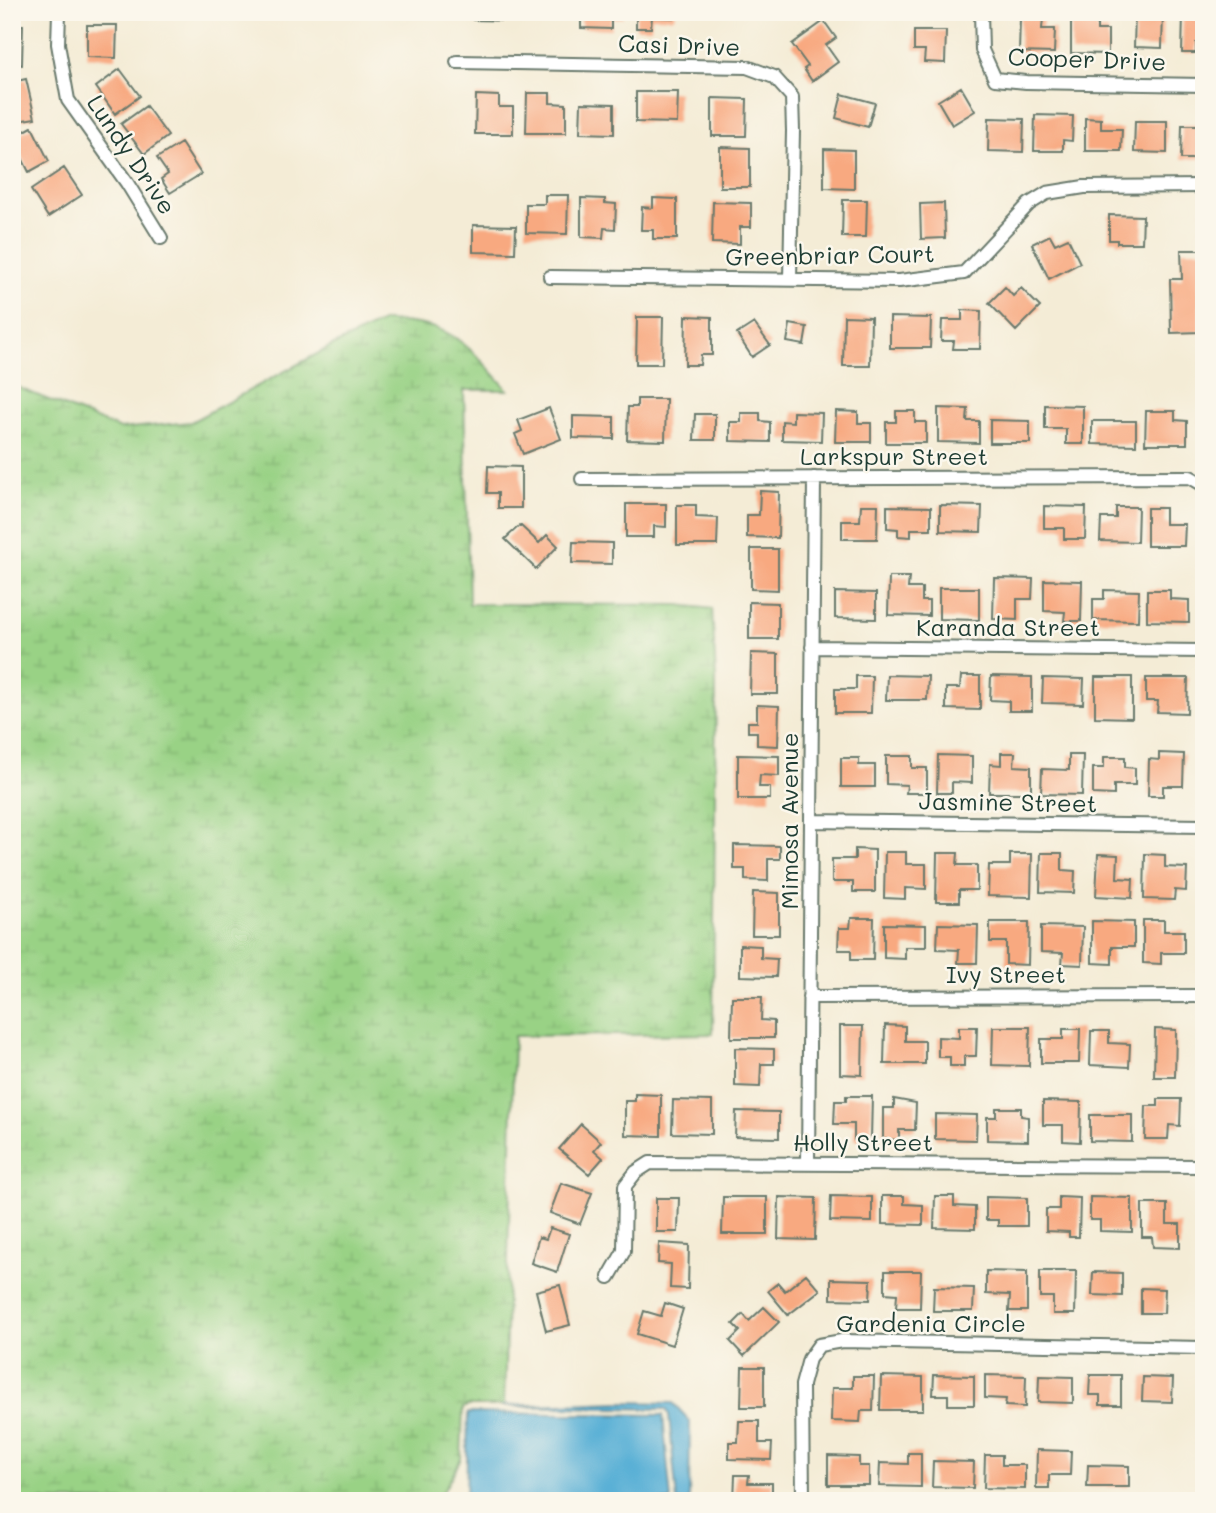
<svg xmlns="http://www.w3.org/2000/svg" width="1216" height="1513" viewBox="0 0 1216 1513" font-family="Mali,sans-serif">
<defs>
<pattern id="wetland-marsh" width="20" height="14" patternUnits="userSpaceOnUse" patternTransform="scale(1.75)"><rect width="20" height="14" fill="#99d285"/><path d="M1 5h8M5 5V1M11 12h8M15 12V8" fill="none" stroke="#83b573"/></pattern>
</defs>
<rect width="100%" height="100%" fill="#fbf7ec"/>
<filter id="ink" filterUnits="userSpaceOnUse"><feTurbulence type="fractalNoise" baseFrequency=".0143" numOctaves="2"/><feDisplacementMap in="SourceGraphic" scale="14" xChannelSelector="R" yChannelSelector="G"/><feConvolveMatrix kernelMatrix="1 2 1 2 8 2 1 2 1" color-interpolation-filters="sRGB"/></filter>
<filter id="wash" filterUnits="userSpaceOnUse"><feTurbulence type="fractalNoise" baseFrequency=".00686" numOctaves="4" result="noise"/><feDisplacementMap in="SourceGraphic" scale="28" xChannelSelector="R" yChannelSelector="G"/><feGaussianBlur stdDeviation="1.57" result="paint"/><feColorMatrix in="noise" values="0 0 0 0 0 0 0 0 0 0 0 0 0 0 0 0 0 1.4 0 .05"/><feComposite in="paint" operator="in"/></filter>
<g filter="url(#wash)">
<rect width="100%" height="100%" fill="#f4ecd6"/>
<path fill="url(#wetland-marsh)" stroke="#5c885c" stroke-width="2" d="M384,321c18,1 37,2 54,8 27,9 52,41 70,61h-44l5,214 210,1 33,4 4,70 -3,355 -199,2 -10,370h-36l-5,2 -2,51 -23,42h-426v-1116l108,44 71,-7 137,-74z"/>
<path fill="#5ab0d6" stroke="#3c7685" stroke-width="2" d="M622,1402l51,1 17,18 -1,80h-12l-8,-86 -3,-6 -165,-3z
M468,1413l195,2 8,86h-205z"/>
<g id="blocks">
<path fill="#f8a980" d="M473,12h44v9l-44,-1z
M581,12h42v6h-12v11l-30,-1z
M636,12h39l-1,6 -22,-1 -1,11h-15z
M914,12h33v4h-33z
M1135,13h28l-1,35 -28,-1z
M1183,14l21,1v28h-8v10h-14z
M1020,18h23l-1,11h13l-1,24 -35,-1z
M1071,20l26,1v9h11v24l-37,-1z
M824,21l12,17 -10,7 12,17 -26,19 -8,-12 4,-3 -16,-22z
M12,25h11l-1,40 -10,-1z
M87,25h30l-1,33 -29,-1z
M914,31h32l-1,32 -21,-1 1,-12h-11z
M120,69l20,27 -25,18 -19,-27z
M26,79l9,39 -23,4v-40z
M961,87l14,24 -23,14 -14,-24z
M636,92h42l-1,31 -41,-1z
M527,93h23v10l16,1v29h-40z
M842,94l33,9 -7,24 -32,-9z
M476,95l23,1v11h14v27h-38z
M712,98l35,1 -1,37h-34z
M581,103l33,1v30l-34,-1z
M146,106l22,30 -24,18 -23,-30z
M1035,115l38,1 -1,25 -9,-1v11h-29z
M989,118l35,1 -1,33 -35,-1z
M1085,118l16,1v10h21l-1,22h-36z
M1135,121h32v32l-33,-1z
M1182,125h22v34h-23z
M32,127l17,34 -20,11 -17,-34z
M181,143l20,31 -31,19 -9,-14 7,-5 -11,-16z
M720,147l30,1v39h-30z
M824,149l30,1v39l-30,-1z
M64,168l18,27 -34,22 -17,-27z
M545,195h23l-1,39 -41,-1v-29h19z
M581,198l24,1v4l11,1 -1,25 -11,-1 -1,10 -22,-1z
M653,198l24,1v40h-24v-9h-12l1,-23 11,1z
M843,200h24l-1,37h-24z
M713,202l38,1v24h-11v17l-28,-1z
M944,203l1,35 -24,1 -1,-35z
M1109,215l34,1 -1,27h-25v-3h-8z
M473,225l43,1 -1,27 -42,-1z
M1050,235l5,9 13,-6 12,25 -31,16 -17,-35z
M1181,250h23v31h-5l1,51 -29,1 -1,-54h12z
M1005,287l8,9 8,-8 19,19 -24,24 -27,-28z
M962,310l19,1 -1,38h-27l1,-8h-13l1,-21h20z
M686,316l26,1v38h-11l-1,10h-15z
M844,316l27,1 -1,49h-27z
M637,317h26l-1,47h-26z
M890,317l41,1 -1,30h-40z
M754,323l16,22 -18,12 -15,-23z
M790,324l17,3 -3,18 -17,-3z
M637,399h29l-1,42 -38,-1 1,-33h9z
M1045,405l38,1v38h-17v-15h-21z
M1200,405h4v21h-4z
M549,408l12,31 -38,15 -8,-20 7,-3 -4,-11z
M938,408l30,1 -1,12h12v22l-41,-1z
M836,411l22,1v11h13v19h-36z
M896,411h19v11h11v21h-40v-21h10z
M1146,411h29v9l12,1v23h-42z
M793,412l29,1 -1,28 -39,-1v-19l11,1z
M741,413h19v8l10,1v20l-40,-1v-19h11z
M695,414h20v26h-21z
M573,416l41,1v22l-41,-1z
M990,420l40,1v22h-40z
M1092,421h44v24l-44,-1z
M488,466l33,1v41h-23v-15h-11z
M760,491l19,1 -1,46 -31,-1v-22h12z
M626,504h40v23l-12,-1v11h-28z
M677,505h19v12l22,1 -1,27h-40z
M861,505h17l-1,34h-35v-18h18z
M940,505l42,1 -1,26 -41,-1z
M887,506l44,1v22h-20v8l-13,-1v-7l-11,-1z
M1044,506l42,1 -1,32h-21v-11h-20z
M1116,507h22l-1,35 -37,-1 1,-23h15z
M1147,508h18v16h20l-1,22h-37z
M520,525l19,18 8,-8 11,11 -22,23 -31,-30z
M573,542l39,1v21l-40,-1z
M751,549h27v41l-27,-1z
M889,577h20l-1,11h14v13h7v15l-41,-1z
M994,578l39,1 -1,20h-15v21l-24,-1z
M1044,580l38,1 -1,40h-17l1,-9 -21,-1z
M939,588h40v32l-40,-1z
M1104,590l35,1 -1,30 -45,-1v-21h11z
M1147,590h23v9l19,1v22l-42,-1z
M835,592l41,1v26l-41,-1z
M749,602l29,1v36h-29z
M751,653l27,1v40h-28z
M887,675l41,1 -1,24h-41z
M856,676h16l-1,37h-36v-24h21z
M961,676h19v34l-34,-1v-21h14z
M991,676l41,1v34h-23v-10l-19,-1z
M1095,677h37v41l-37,-1z
M1043,678l41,1 -1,25 -41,-1z
M1146,678h42l-1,35 -30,-1 1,-11h-12z
M757,705l22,1 -1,40 -21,-1v-13h-9v-10h9z
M1001,753h14l-1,13 17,1v26h-42l1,-29 11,1z
M1159,753l25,1 -1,32h-20v10h-15l1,-37 10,1z
M738,755l41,1v20l-19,-1 -1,12h11v12h-32z
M938,755l34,1v27l-20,-1v11h-15z
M1069,755h14l-1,40 -41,-1 1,-25 27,1z
M886,756h26v12h15v25h-21l1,-8 -21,-1z
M1104,757h21v10l10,1v17h-21v10l-21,-1v-26h11z
M841,758h18v7h16v22h-34z
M734,845l46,1v13h-12v22l-23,-1v-11h-11z
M855,849l20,1v42h-22v-10h-21v-23h23z
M885,852h21v12h20v25l-21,-1v11l-21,-1z
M937,853h21l-1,12h20v25h-18v12h-23z
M1041,853h21v17l13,1 -1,22 -34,-1z
M1010,854h22l-1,43 -43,-1 1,-31h21z
M1098,854l20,1 -1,23 16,1 -1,19 -36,-2z
M1145,854l20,1v12l22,1 -1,23 -11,-1 -1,10 -30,-1z
M753,892l26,1v42h-27z
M851,918h23l-1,42h-22v-10h-13l1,-22h11z
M1143,920h21v11h20v22h-23v11l-18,-1z
M1092,921l42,1v25h-22v17l-20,-1z
M990,922h39l-1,43 -22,-1v-22h-16z
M884,924l42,1v22h-21v12l-21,-1z
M938,924l40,1 -1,38h-19l1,-13 -22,-1z
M1041,926l42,1 -1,38 -20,-1 1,-11 -22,-1z
M740,945l21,1v12l16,1 -1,18 -36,-1z
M732,997h30l-1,23 13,1v17h-43z
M885,1025l20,1v15h20v23h-41z
M840,1026h23l-1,49 -22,-1z
M959,1027h18l-1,29h-12v10h-14v-9h-12v-20l21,1z
M993,1027h37l-1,39 -37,-1z
M1063,1029h17l-1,34h-38v-24h22z
M1155,1029l21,1 -1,47h-21z
M1091,1031h18v12l21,1 -1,23 -39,-2z
M735,1048l39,1v15h-13l-1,23 -25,-1z
M635,1094l26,1v41l-36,-1v-34h10z
M846,1096h26l-1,44h-17v-16h-20l1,-23h11z
M894,1099l22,4 -1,27h-16v10l-16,-1v-31h11z
M1158,1099h23l-1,27 -11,-1 -1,14h-23l1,-33h12z
M673,1100l39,1v33l-40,-1z
M1043,1101l38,1 -1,40 -17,-1v-16h-20z
M996,1108h25v8l7,1v24l-41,-1v-23h9z
M736,1111l43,1v26l-44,-1z
M935,1114l42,1 -1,25 -41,-1z
M1090,1115h42v27l-42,-1z
M581,1124l20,18 -7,8 9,8 -14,16 -30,-25z
M561,1183l31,10 -12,31 -30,-11z
M831,1196l41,1v25l-42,-1z
M882,1196h22v8l19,1v20l-41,-1z
M935,1196h19v10l21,1v22l-41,-1z
M723,1197h44v37h-45z
M779,1197l37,1 -1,42 -37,-1z
M986,1197l41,1v28h-29v-6h-12z
M1059,1197l21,1 -1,39h-10v-5l-23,-1v-22h13z
M1090,1197l42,1v34l-32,-1v-11h-10z
M656,1198h23l-1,34h-22z
M1142,1204h25v20h13v24l-27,-1 -1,-10h-10z
M550,1228l19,6 -12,38 -26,-9 8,-26 7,2z
M659,1243l30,2 -1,44 -18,-1 1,-24 -13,-1z
M885,1271h36l-1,37h-24l1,-14 -12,-1z
M986,1271l41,1v39h-18l1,-16 -24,-1z
M1040,1271h36l-1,43h-22v-17h-13z
M1093,1272l29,1v23l-30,-1z
M806,1274l14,16 -32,25 -20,-24 10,-8 7,8z
M831,1279l40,1 -1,20 -39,-1z
M560,1285l10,40 -24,6 -10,-40z
M934,1287l40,1 -1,23h-40z
M1141,1288l24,1 -1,24h-23z
M665,1303l18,6 -11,36 -35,-11 7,-23 17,5z
M764,1307l15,15 -35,34 -14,-15 10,-10 -7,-7 10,-10 6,7z
M742,1367h22v40h-23z
M934,1375l40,1v29h-26v-10h-15z
M985,1375l41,1 -1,31 -20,-1 1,-7 -21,-1z
M1090,1375h31v30h-21v-10h-11z
M853,1376h21l-1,35h-12l-1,11 -29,-1 1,-33h21z
M881,1376l42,1v33h-43z
M1039,1376l34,1v26l-35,-1z
M1143,1377l30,1 -1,24 -30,-1z
M739,1421h20v22h13l-1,17 -42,-1v-17h9z
M1037,1450l34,1 -1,24h-21v13h-13z
M908,1453h13v34l-42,-1 1,-23 28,1z
M985,1455h17v10h23v24l-41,-1z
M828,1456l31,1v9h10v19h-41z
M933,1461l41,1 -1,26 -41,-1z
M1088,1465l41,1v21h-42z
M735,1475h14l-1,8h24v18h-38z"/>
</g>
</g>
<g filter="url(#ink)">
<use href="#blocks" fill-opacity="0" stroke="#6a7a6d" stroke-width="2"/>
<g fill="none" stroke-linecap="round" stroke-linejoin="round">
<g stroke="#6a7a6d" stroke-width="16">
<path id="street" d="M59,12l-1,32 10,56 59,83 34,55
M981,12l1,38 13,29 31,3 178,3
M457,62l290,5 27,10 18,20 1,34 -3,148
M550,277l349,4 65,-8 65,-69 18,-11 37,-6 120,-1
M582,479l608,-2 14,8
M812,647l392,4
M811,821l393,5
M809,997l395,-1
M808,1164l6,-686
M609,1277l15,-26 1,-65 11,-14 14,-9 554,3
M803,1501l-1,-116 7,-26 10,-14 23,-4 362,7"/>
</g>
<use href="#street" stroke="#fff" stroke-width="12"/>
</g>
</g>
<g text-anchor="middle" stroke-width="5" stroke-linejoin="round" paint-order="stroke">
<g font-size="24" fill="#1f3d34" stroke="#fbf7ec">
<text transform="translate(679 46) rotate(2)" y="8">Casi Drive</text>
<text transform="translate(1087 60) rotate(2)" y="8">Cooper Drive</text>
<text transform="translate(131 155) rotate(56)" y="8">Lundy Drive</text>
<text transform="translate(830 256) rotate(-1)" y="8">Greenbriar Court</text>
<text x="894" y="465">Larkspur Street</text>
<text x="1008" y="636">Karanda Street</text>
<text transform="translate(1008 803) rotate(1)" y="8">Jasmine Street</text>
<text transform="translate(790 821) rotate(-90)" y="8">Mimosa Avenue</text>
<text x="1006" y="983">Ivy Street</text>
<text x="863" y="1151">Holly Street</text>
<text x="931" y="1332">Gardenia Circle</text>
</g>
</g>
<rect width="1216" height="1513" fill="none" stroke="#fbf7ec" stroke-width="42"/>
</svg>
